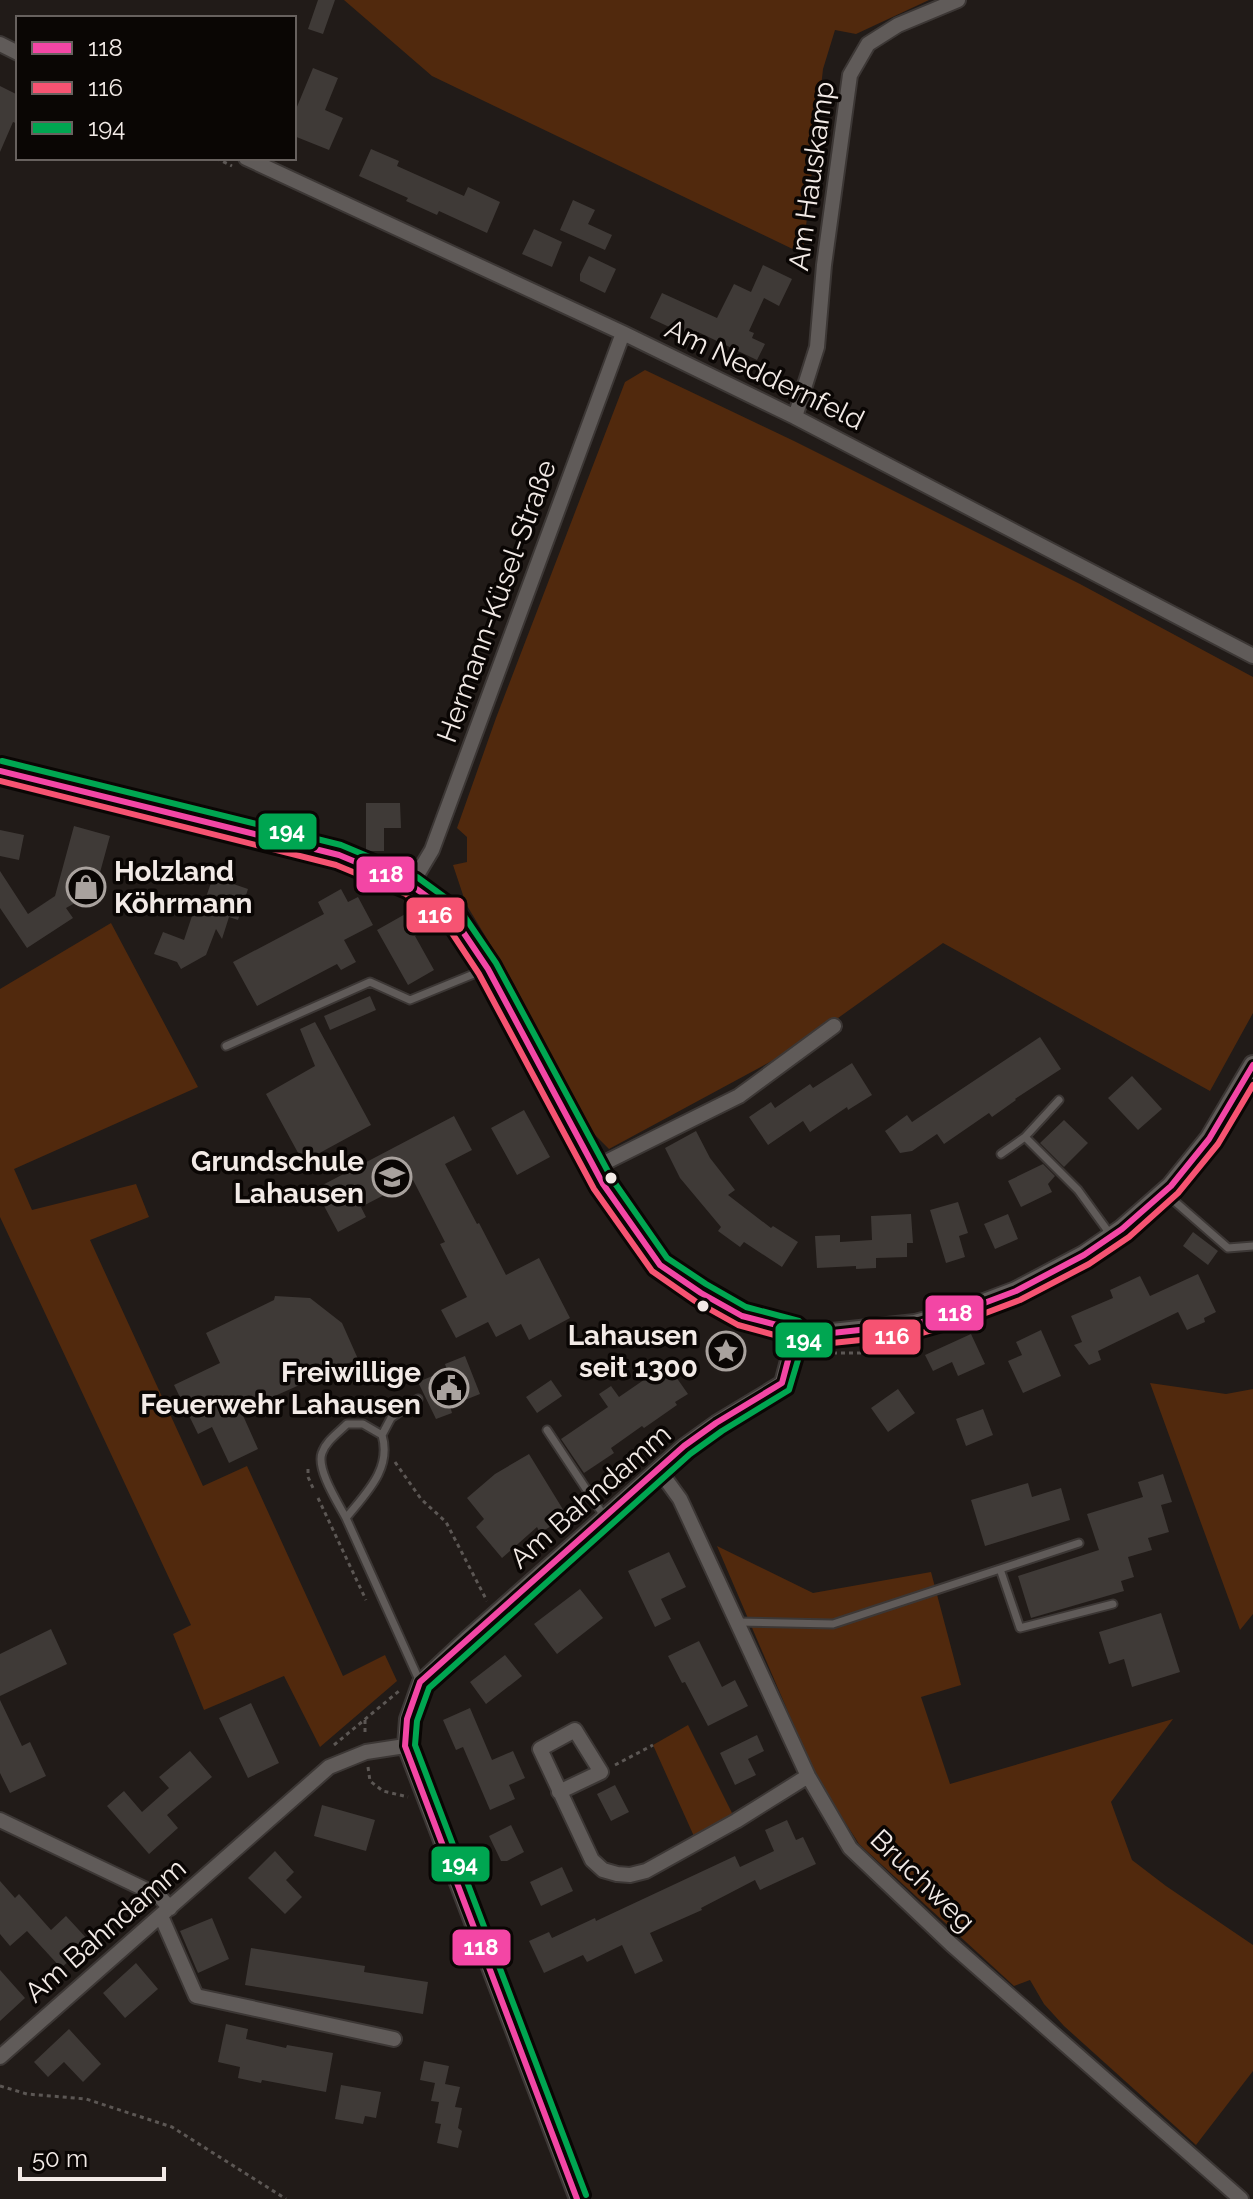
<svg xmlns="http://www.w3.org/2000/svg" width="1253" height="2199" viewBox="0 0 1253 2199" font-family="Raleway,sans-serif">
<rect width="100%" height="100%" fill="#211b18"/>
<path fill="#51290d" d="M344,0h585l-73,34 -21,-4 -12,39 -20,185 -371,-178z
M645,370l149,71 286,143 173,93v336l-43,78 -267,-148 -147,105 -187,101 -24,-24 -71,-141 -48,-80 -13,-39 14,-3v-25l-10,-9 39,-110 129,-336z
M111,923l87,164 -184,82 18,41 104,-26 13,33 -59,23 113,246 44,-20 96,210 42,-21 12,26 -77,66 -36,-71 -80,34 -31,-76 18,-9 -191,-408v-228z
M1150,1383l76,11 27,-5v225l-13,16z
M717,1546l96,47 118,-21 30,113 -40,12 29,87 223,-65 -62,83 21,58 34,26 87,59v126l-57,74 -132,-119 -20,-22 -14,-24 -16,6 -155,-142 -43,-67z
M688,1725l48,96 -39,22 -44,-98z"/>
<path fill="#3f3a37" d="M318,0h17l-12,34 -15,-5z
M313,68l25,10 -13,32 18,8 -14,32 -35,-14v-22z
M0,86l18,9v29l-5,-2 -13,30z
M371,149l28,12 -2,5 67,30 4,-9 32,15 -13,31 -48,-22 -2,4 -31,-14 2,-3 -49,-22z
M573,200l22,10 -7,14 24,11 -7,15 -45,-20z
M534,229l28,13 -10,25 -30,-13z
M589,256l27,13 -11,24 -25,-12v-7z
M763,265l29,14 -13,27 -15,-8 -15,33 5,2 -2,5 13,6 -8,16 -59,-28 -3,7 -45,-21 12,-25 55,25 17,-34 17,8z
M366,803h34l1,25h-17v23h-18z
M74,826l36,10 -17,62 -15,-4 -3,9 -9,5 7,10 -46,30 -27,-40v-37l28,43 27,-18z
M0,830l24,5 -5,25 -19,-4z
M213,877l35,12 -10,31 -9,-3 -7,22 -6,-10 -10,26 -25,14 -4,-7 -23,-8 9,-22 21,8 13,-39 7,2z
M341,889l7,13 10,-5 15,28 -29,15 12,22 -15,8 -4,-6 -80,42 -24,-44 91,-48 -6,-12z
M416,908l11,21 -12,7 19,34 -26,15 -31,-55z
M370,996l6,14 -46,20 -6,-14z
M315,1022l56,103 -68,37 -37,-68 49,-28 -15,-37z
M1040,1037l21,32 -46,30 1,1 -24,17 -3,-4 -45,31 -7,-10 -25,17 -12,2 -15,-22 22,-16 5,7z
M852,1063l20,32 -24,15 -1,-3 -37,25 -7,-11 -35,24 -19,-28 22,-15 4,6 35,-24 3,4z
M1132,1076l30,33 -24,21 -30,-32z
M524,1110l26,47 -33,18 -26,-47z
M454,1116l18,34 -27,14 32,60 2,-1 27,52 33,-17 31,60 -41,22 -8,-16 -25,13 -8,-15 -32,16 -15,-28 26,-13 -27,-53 5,-2 -32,-62 -52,27 5,10 -28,15 -23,-43z
M1064,1120l24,23 -24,24 -24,-24z
M696,1131l14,27 25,32 -7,5 43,33 2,-2 25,16 -16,25 -38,-25 -4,5 -22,-16 3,-4 -41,-49 -15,-30z
M1043,1164l12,12 -7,8 4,8 -31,15 -13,-26z
M958,1202l10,31 -9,3 6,21 -19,6 -16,-53z
M911,1214l2,29h-6v14l-31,1v10l-20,1v-3l-39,2 -2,-32 25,-1v7l32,-2 -1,-24z
M1008,1214l10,25 -23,10 -11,-25z
M1193,1232l25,19 -10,14 -25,-19z
M1198,1274l18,38 -12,6 1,4 -18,8 -9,-18 -80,39 3,9 -12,5 -15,-20 8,-3 -11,-26 42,-18 -3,-8 30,-14 10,20z
M275,1296l35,2 32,25 16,36 -117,52 17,38 -29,14 -17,-36 -14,7 -24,-49 46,-22 -14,-30 68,-33z
M1041,1330l20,46 -38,17 -15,-32 14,-6 -6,-13z
M971,1334l14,30 -27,12 -6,-14 -19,9 -8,-16z
M465,1356l15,38 -30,12 2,7 -16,6 -18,-37 29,-12 -2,-6z
M667,1364l21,30 -13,8 2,3 -20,14 -13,9 -2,-2 -31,22 3,5 -30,20 -23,-34 47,-32 -9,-13 12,-8 8,11z
M551,1380l11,16 -25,17 -11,-16z
M898,1389l17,24 -27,19 -17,-24z
M983,1409l10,26 -27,11 -10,-27z
M529,1454l38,62 -27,17 -3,-6 -35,31 -26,-31 8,-8 -17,-21 28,-24z
M1163,1474l9,28 -11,3 8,27 -21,6 4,12 -24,7 6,20 -13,4 3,10 -93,27 -13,-42 81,-26 -12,-36 56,-17 -5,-15z
M1028,1483l4,14 29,-9 9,32 -85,26 -14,-46z
M669,1552l17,35 -25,12 10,20 -16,8 -27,-56z
M580,1589l23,29 -46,36 -23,-30z
M1161,1613l19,59 -48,15 -8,-28 -15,5 -10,-32z
M51,1629l16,35 -67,32v-42z
M699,1641l23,46 13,-7 13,26 -40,20 -23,-44 -3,1 -14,-27z
M505,1655l17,21 -36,28 -16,-22z
M0,1700l22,46 8,-4 16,34 -36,17 -10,-20z
M251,1703l28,60 -31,15 -29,-60z
M470,1708l22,52 21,-9 12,27 -16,7 6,14 -25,11 -27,-63 -7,3 -13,-30z
M757,1735l7,16 -16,8 8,16 -21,10 -15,-32z
M190,1751l22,26 -45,38 11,13 -29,26 -42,-48 17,-15 18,21 27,-24 -10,-11z
M615,1785l14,27 -18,9 -14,-27z
M322,1805l53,15 -9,31 -52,-15z
M787,1820l9,20 7,-3 13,27 -56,26 -5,-10 -54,28 1,2 -52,23 13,28 -28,13 -13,-29 -35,17 -4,-7 -39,18 -15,-32 20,-9 3,6 43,-20 1,3 139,-65 5,11 34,-16 -9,-21z
M511,1825l13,27 -17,9h-6l-12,-25z
M275,1851l19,21 -8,8 16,17 -17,17 -37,-36z
M562,1867l11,24 -32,15 -11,-24z
M0,1881l15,17 4,-4 32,36 15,-14 24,26 -29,26 -34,-37 -17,15 -10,-12z
M212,1918l17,41 -31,14 -18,-42z
M251,1948l114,18 -1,6 64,10 -5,32 -178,-29z
M136,1963l22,26 -33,29 -22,-25z
M0,1970l25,28 -25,23z
M226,2024l22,5 -2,10 40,9 1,-3 46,8 -7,39 -64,-12 -1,3 -23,-5 2,-11 -22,-5z
M69,2029l32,35 -18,18 -19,-20 -16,15 -14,-15z
M424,2061l25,5 -4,18 15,3 -5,20 7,1 -4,20 4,3 -4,17 -21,-5 4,-19 -6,-1 4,-21 -8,-1 4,-18 -15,-3z
M341,2085l40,7 -5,26 -11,-2 -2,8 -28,-5z"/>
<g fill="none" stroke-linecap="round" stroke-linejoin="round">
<g stroke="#3c3735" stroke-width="11">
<path id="service" d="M226,1046l144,-64 40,18 76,-31
M1059,1100l-34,37 53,53 32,44
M1001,1154l24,-17
M1164,1192l64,56 25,-2
M347,1424h16l19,11c10,34 -16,58 -36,83 -8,-15 -30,-49 -24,-65 4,-12 16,-20 25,-29z
M547,1430l57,86
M382,1435l9,-17 27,-19
M346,1518l74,164
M1000,1569l20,59 93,-24
M738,1622l95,2 246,-81"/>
</g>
<g stroke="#3c3735" stroke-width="18">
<path id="minor" d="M0,44l18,9
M246,158l377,175 172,84 458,239
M795,417l22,-70 7,-82 26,-190 18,-31 30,-19 60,-25
M411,885l21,-35 191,-517
M594,1168l145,-72 95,-70
M659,1470l21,29 128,277 42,72 101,96 290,255
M559,1792l42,-20 -26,-42 -35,19 52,111 11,10 14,4 13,1 16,-4 90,-50 72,-45
M0,1820l159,76 11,12
M161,1916l35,80 198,43
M0,2057l329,-290 37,-15 39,-6
M577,2199l-172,-453 2,-27 13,-37 46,-43 218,-193 32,-23 66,-40 14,-53"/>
</g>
<g stroke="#3c3735" stroke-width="22">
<path id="tertiary" d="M0,771l339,84 72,30 40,29 37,55 115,215 57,81 41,28 41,23 54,14 36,3 83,-9 48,-13 53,-20 68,-36 38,-26 49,-43 38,-47 44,-74"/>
</g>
<path stroke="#5c5754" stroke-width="3" stroke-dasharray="4 4" stroke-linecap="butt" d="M216,158l16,8
M825,1353h39l24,-6
M395,1462l26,37 25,23 41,79
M308,1469v8l5,11
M318,1498l48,102
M365,1720v16
M334,1745l65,-54
M615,1765l38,-20
M368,1767l2,14 13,10 25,6
M0,2086l27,8 59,5 86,28 114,72"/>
<use href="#service" stroke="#605b59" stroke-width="7"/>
<use href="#minor" stroke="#605b59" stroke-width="14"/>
<use href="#tertiary" stroke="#605b59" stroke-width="18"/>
<g stroke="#0a0604" stroke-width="12">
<path id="bus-1" d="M0,771l339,84 72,30 40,29 37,55 115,215 57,81 41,28 41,23 54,14 36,3 83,-9 48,-13 53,-20 68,-36 38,-26 49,-43 38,-47 44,-74
M577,2199l-172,-453 2,-27 13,-37 264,-236 32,-23 66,-40 14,-53"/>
</g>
<g stroke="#0a0604" stroke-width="12">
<path id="bus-2" d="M0,781l336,84 70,29 38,27 35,53 115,215 58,82 43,30 43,24 55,15 39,3 86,-9 49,-14 53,-20 69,-36 40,-27 49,-44 40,-49 35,-59"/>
</g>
<g stroke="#0a0604" stroke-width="12">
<path id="bus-3" d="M2,761l339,84 76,32 41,30 38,56 116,216 55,79 39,26 40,23 53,14 6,5 1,7 -17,57 -67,41 -32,23 -261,234 -12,33 -2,24 171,450"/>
</g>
<use href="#bus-1" stroke="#f346a5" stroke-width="6"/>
<use href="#bus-2" stroke="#f65372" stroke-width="6"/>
<use href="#bus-3" stroke="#00a651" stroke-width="6"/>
</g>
<defs>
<g id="shop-ring" transform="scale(2)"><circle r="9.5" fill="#0a0604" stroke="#a9a29e" stroke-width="1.5"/><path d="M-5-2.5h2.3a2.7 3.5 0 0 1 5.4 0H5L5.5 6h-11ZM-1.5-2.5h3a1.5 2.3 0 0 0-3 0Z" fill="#a9a29e"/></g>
<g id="school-ring" transform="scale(2)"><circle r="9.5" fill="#0a0604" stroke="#a9a29e" stroke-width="1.5"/><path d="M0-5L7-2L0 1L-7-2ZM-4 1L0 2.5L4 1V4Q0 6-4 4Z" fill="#a9a29e"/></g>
<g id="sight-ring" transform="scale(2)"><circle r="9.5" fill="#0a0604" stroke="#a9a29e" stroke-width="1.5"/><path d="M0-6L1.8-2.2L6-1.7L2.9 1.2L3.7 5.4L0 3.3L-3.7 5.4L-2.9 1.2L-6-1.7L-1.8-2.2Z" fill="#a9a29e"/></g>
<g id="civic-ring" transform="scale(2)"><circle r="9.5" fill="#0a0604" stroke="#a9a29e" stroke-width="1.5"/><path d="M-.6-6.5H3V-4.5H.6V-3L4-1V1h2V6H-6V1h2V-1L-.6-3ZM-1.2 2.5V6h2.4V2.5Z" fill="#a9a29e"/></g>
</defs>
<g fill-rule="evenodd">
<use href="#shop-ring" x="86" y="887"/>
<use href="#school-ring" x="392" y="1177"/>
<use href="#sight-ring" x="726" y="1351"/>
<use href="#civic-ring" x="449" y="1388"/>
</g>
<g fill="#f2eae6" stroke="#0a0604" stroke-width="3">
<circle cx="611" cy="1178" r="7"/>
<circle cx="703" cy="1306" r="7"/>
</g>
<g text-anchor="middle" stroke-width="7" stroke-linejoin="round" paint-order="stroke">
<g font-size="28" fill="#f2eae6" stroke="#0a0604">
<text transform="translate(811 176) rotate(-82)" y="10">Am Hauskamp</text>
<text transform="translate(765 374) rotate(26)" y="10">Am Neddernfeld</text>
<text transform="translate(496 601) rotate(-70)" y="10">Hermann-Küsel-Straße</text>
<text transform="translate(590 1496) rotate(-41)" y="10">Am Bahndamm</text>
<text transform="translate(923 1880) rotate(44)" y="10">Bruchweg</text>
<text transform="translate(105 1930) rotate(-41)" y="10">Am Bahndamm</text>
</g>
<g font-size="28" font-weight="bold" fill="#f2eae6" stroke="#0a0604" text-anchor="end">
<text x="114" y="881" text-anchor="start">Holzland<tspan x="114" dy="32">Köhrmann</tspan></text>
<text x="364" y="1171">Grundschule<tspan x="364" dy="32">Lahausen</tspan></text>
<text x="698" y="1345">Lahausen<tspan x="698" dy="32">seit 1300</tspan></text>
<text x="421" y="1382">Freiwillige<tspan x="421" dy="32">Feuerwehr Lahausen</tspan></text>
</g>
</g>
<g stroke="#0a0604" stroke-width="3">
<rect x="257" y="812" width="61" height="39" rx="8" fill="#00a651"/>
<rect x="355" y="855" width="61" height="39" rx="8" fill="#f346a5"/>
<rect x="405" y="896" width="61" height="38" rx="8" fill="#f65372"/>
<rect x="924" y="1294" width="61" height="38" rx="8" fill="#f346a5"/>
<rect x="861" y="1318" width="61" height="38" rx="8" fill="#f65372"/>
<rect x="774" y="1321" width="60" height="38" rx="8" fill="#00a651"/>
<rect x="430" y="1845" width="61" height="38" rx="8" fill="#00a651"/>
<rect x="451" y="1928" width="61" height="39" rx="8" fill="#f346a5"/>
</g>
<g font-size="22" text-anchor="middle" font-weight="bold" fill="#fff">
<text x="287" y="839">194</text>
<text x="386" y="882">118</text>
<text x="435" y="923">116</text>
<text x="955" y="1321">118</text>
<text x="892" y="1344">116</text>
<text x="804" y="1348">194</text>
<text x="460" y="1872">194</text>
<text x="481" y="1955">118</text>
</g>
<rect x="16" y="16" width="280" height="144" fill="#0a0604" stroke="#67615e" stroke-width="2"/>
<rect x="32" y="42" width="40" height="12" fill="#f346a5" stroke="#67615e" stroke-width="2"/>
<text x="88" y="56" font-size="24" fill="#f2eae6">118</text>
<rect x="32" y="82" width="40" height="12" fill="#f65372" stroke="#67615e" stroke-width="2"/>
<text x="88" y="96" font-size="24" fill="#f2eae6">116</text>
<rect x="32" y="122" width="40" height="12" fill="#00a651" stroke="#67615e" stroke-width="2"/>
<text x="88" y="136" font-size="24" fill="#f2eae6">194</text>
<path d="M20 2167v12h144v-12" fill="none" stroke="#f2eae6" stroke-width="4"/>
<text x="32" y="2167" font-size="24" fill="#f2eae6" stroke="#0a0604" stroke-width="6" paint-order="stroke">50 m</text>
</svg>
